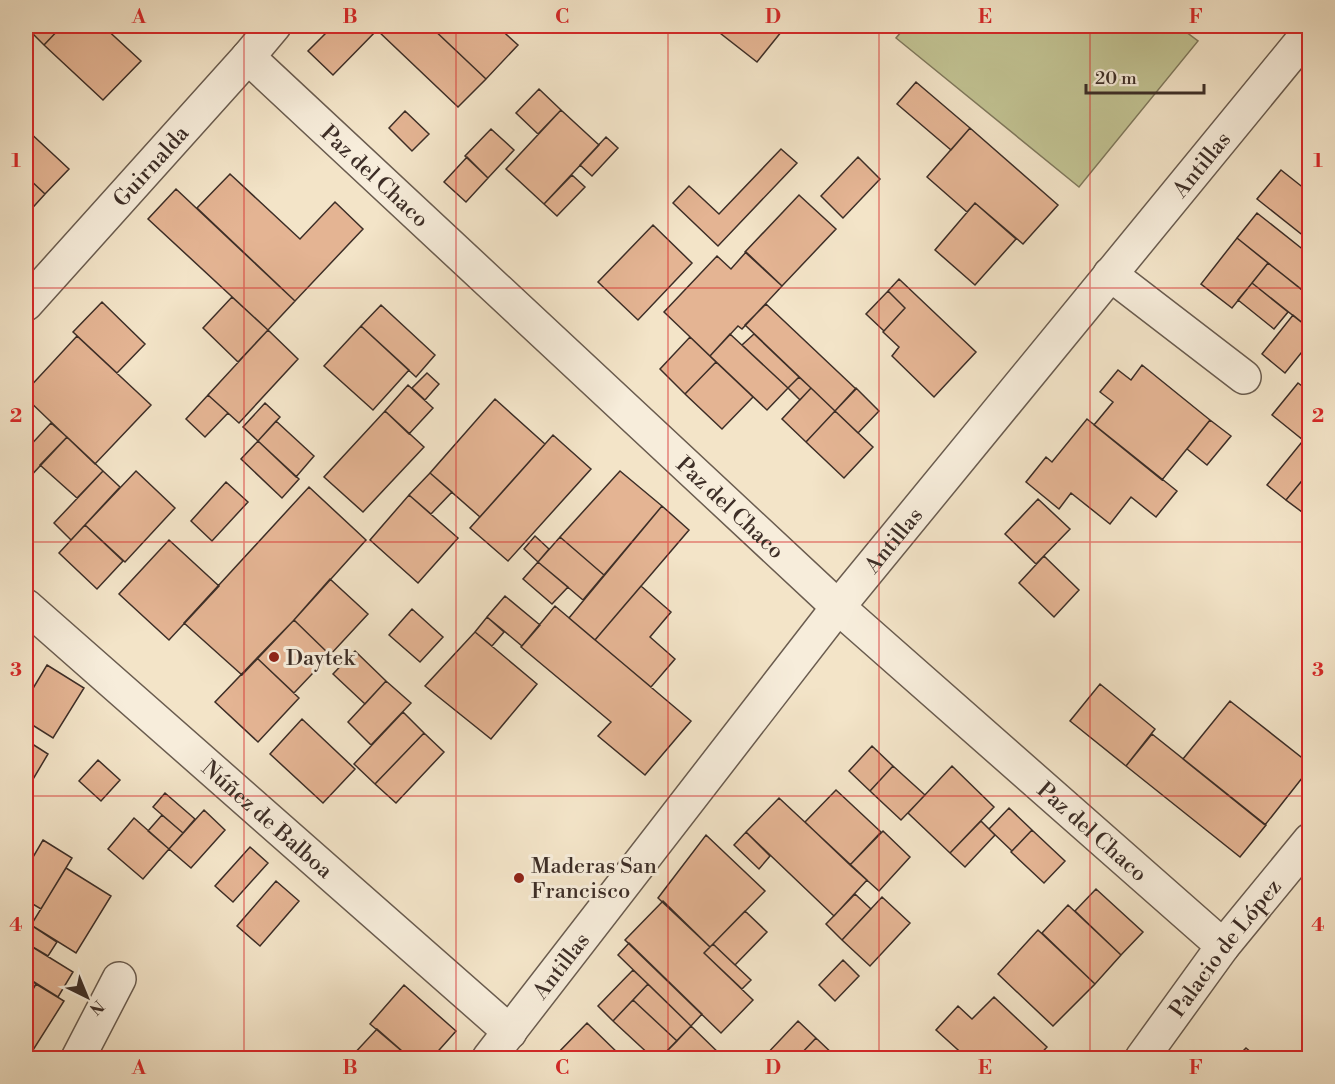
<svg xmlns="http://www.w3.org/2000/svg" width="1335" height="1084" viewBox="0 0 1335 1084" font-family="'Libre Bodoni',serif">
<rect width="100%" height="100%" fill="#f3e4c8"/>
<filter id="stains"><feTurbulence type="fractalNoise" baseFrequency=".00333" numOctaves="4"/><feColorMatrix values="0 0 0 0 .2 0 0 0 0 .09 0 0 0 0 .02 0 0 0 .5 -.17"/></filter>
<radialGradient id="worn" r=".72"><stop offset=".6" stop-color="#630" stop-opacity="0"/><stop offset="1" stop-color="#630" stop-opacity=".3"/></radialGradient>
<path fill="#c1c292" stroke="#7f785c" stroke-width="1.5" d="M906,26h272l20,15 -119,146 -183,-149z"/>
<path fill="#e4b493" stroke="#3d2e27" stroke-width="1.5" d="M26,26h36l-18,19 -18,-18z
M62,26h41l38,35 -38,39 -59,-55z
M333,26h39l5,4 -44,45 -25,-24z
M381,26h49l56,53 -28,28 -81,-77z
M430,26h67l21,19 -32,34z
M711,26h75l-29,36z
M916,82l54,46 -19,22 -54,-46z
M539,89l22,21 -23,24 -22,-21z
M561,110l38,35 -55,59 -38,-35z
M405,111l24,23 -17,17 -23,-23z
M970,128l88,77 -35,39 -48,-41 -8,9 -40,-35z
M26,129l43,40 -24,25 -19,-18z
M491,129l23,21 -26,28 -23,-22z
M606,137l12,11 -26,28 -12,-11z
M781,149l16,14 -79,83 -45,-43 16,-17 30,28z
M467,157l21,21 -22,24 -22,-20z
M858,157l22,22 -37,39 -22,-22z
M1281,170l29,23v48l-53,-42z
M230,174l70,65 35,-37 28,27 -68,72 -98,-93z
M572,175l13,12 -28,29 -13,-12z
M26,176l19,18 -18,20 -1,-1z
M176,189l119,112 -27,29 -120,-111z
M799,195l37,34 -54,57 -37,-34z
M975,203l41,36 -41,46 -40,-35z
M1257,213l53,42v36l-3,3 -70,-56z
M653,225l39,38 -54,57 -40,-38z
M1237,238l31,25 -36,45 -31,-24z
M746,252l36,34 -40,43 -4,-3 -28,30 -46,-44 53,-56 14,13z
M1268,263l42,33v33l-58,-46z
M899,279l77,73 -42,45 -42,-41 7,-9 -16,-15 22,-24 -17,-17z
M1252,283l36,29 -14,17 -36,-29z
M888,291l17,17 -21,23 -18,-17z
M232,297l36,33 -30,32 -35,-34z
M102,302l43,42 -28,29 -44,-41z
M766,304l90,85 -21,22 -90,-86z
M381,305l54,50 -19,22 -55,-51z
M1293,315l17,14v13l-25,31 -23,-19z
M361,326l48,44 -36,40 -49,-44z
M268,330l30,29 -59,64 -31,-28z
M730,334l58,54 -21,22 -57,-54z
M754,334l45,43 -11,11 -46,-43z
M77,336l74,69 -56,59 -69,-66v-7z
M690,337l26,25 -31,32 -25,-25z
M716,362l37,35 -31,32 -37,-35z
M1142,365l68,55 -48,60 -68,-55 19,-23 -13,-10 18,-22 13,10z
M427,373l12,11 -14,16 -13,-12z
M799,377l12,11 -11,12 -12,-12z
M1298,383l12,9v40l-7,8 -31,-25z
M408,385l25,23 -24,26 -24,-23z
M811,388l24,23 -29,31 -24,-23z
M856,388l23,23 -21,22 -23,-22z
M208,395l20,18 -23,24 -19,-18z
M495,399l50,45 -65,73 -50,-44z
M265,403l15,14 -22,24 -15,-14z
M385,411l39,36 -61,65 -39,-35z
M835,411l38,36 -29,31 -38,-36z
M1087,419l90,72 -21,26 -25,-20 -21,27 -39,-31 -12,16 -33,-27 20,-25 6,5z
M1210,420l21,16 -24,29 -20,-16z
M276,421l38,35 -18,21 -38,-36z
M51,423l16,14 -41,44v-31z
M1310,432v39l-24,29 -19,-15z
M553,435l38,34 -83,92 -38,-33z
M67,437l36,34 -26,27 -37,-33z
M258,441l41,38 -17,19 -41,-39z
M103,471l17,16 -49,53 -17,-17z
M136,471l39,37 -50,54 -40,-37z
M620,471l42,35 -58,69 -44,-38z
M1310,471v47l-24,-18z
M430,473l22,19 -21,22 -22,-19z
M226,482l22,20 -36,39 -21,-20z
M309,487l57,53 -72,80 -52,55 -58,-52z
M409,495l49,43 -40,45 -48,-43z
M1038,499l32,30 -34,35 -31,-30z
M662,506l27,24 -94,110 -26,-22z
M85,525l38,36 -26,28 -38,-36z
M535,536l14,13 -11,13 -14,-13z
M560,537l44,38 -21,25 -45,-38z
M169,540l50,46 -50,54 -50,-46z
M1044,556l35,34 -25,27 -35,-34z
M538,562l30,25 -16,17 -29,-25z
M330,579l38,35 -38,41 -36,-35z
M641,586l30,26 -21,25 25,22 -24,28 -56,-47z
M505,596l35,29 -18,21 -35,-29z
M555,606l136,115 -46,54 -47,-39 13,-14 -90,-75z
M412,609l31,28 -23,25 -31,-27z
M487,617l17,15 -12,14 -17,-14z
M294,620l36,35 -36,38 -37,-35z
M475,632l62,52 -46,55 -66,-53z
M355,651l31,30 -21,23 -32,-30z
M257,658l42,40 -41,44 -43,-40z
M47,665l37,23 -31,50 -27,-17v-21z
M386,681l25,22 -40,42 -23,-23z
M1100,684l55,45 -29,37 -56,-45z
M1230,701l80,63v4l-45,57 -82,-66z
M403,712l21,21 -49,51 -21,-20z
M302,719l53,50 -32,34 -53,-49z
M424,733l20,19 -48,51 -21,-19z
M1152,734l114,91 -26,32 -114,-91z
M26,740l22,14 -22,37z
M872,746l21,20 -23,25 -21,-20z
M98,760l22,20 -19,21 -22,-20z
M893,766l32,29 -24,25 -31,-29z
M952,766l42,41 -44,46 -42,-40z
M836,790l45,42 -31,33 -45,-43z
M165,793l30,26 -12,14 -30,-26z
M779,798l88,82 -33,36 -88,-84z
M1009,808l23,22 -20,21 -23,-22z
M204,810l21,20 -34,38 -22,-19z
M162,815l21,18 -14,16 -21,-18z
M134,818l35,31 -26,30 -35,-30z
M981,821l14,14 -30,32 -15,-14z
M1032,830l33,31 -21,22 -33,-31z
M883,831l27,26 -31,34 -29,-26z
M746,832l24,24 -11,13 -25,-24z
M706,835l59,56 -55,56 -52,-49z
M43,840l29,18 -31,51 -15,-9v-31z
M250,847l18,16 -35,39 -18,-16z
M66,868l45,28 -35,57 -45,-28z
M276,881l23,20 -39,45 -23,-20z
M1096,889l47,43 -22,23 -46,-44z
M855,894l16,15 -29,31 -16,-16z
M882,897l28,26 -40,43 -28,-26z
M663,901l47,46 -6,6 49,47 -32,33 -96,-93z
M1068,905l53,50 -26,29 -53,-51z
M745,911l22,21 -32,33 -22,-21z
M26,915l8,5 -8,14z
M31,925l26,17 -9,14 -22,-13v-9z
M1038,930l57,54 -42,42 -55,-52z
M26,943l47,29 -15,25 -32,-20z
M629,943l73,71 -11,12 -73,-71z
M713,944l38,36 -9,9 -38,-36z
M843,960l16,16 -24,25 -16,-16z
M633,970l15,14 -35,37 -15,-15z
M26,977l10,7 -10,17z
M36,984l28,17 -36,57h-2v-57z
M648,984l43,42 -14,15 -44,-41z
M404,985l52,46 -24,27h-22l-40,-34z
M994,997l53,50 -10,11h-70l-31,-28 22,-24 14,13z
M633,1000l44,41 -17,17h-7l-40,-37z
M798,1021l18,17 -19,20h-34z
M587,1023l36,35h-63l-4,-3z
M691,1026l33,32h-64z
M377,1029l33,29h-57l-2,-1z
M816,1038l21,20h-40z
M1246,1048l12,10h-22z"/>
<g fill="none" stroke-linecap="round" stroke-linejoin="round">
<g stroke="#6a5c4f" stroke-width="36">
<g id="minor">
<path id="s1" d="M248,57l590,550 385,339"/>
<path d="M1110,274l134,103"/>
<path id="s2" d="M26,304l222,-247 26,-31"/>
<path id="s3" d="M26,606l484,426"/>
<path d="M78,1058l41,-79"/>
<path id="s4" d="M489,1058l349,-451 472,-576"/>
<path id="s5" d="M1142,1058l81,-112 87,-106"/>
</g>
</g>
<use href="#minor" stroke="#f7eddb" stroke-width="33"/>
</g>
<path fill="none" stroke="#d62828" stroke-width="1.5" stroke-opacity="0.55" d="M244,26v1032M456,26v1032M668,26v1032M879,26v1032M1090,26v1032M26,288h1284M26,542h1284M26,796h1284"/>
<g fill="#8f2418" stroke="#f7eddb" stroke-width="2">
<circle cx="274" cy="657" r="6"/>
<circle cx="519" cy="878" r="6"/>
</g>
<g text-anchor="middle" stroke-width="6" stroke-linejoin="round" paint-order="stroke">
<g font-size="22" fill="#3d2e27" stroke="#f7eddb">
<text dy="8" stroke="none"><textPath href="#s4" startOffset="1143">Antillas</textPath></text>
<text dy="8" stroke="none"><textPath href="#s2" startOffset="186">Guirnalda</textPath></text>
<text dy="8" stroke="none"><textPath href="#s1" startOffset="174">Paz del Chaco</textPath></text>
<text dy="8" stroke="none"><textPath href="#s1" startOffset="660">Paz del Chaco</textPath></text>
<text dy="8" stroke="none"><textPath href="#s4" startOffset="657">Antillas</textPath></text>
<text dy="8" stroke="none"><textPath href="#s3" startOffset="322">Núñez de Balboa</textPath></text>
<text dy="8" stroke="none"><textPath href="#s1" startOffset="1146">Paz del Chaco</textPath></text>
<text dy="8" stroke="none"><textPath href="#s5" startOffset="138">Palacio de López</textPath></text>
<text dy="8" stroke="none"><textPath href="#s4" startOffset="117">Antillas</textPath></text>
</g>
<g font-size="22" fill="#3d2e27" stroke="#f7eddb" text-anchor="start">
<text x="286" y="665">Daytek</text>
<text x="531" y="873">Maderas San<tspan x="531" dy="25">Francisco</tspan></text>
</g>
</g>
<rect width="1335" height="1084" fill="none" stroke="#f3e4c8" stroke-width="66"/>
<g transform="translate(87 997) rotate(137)" stroke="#f7eddb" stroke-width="4.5" paint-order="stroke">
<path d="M0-4.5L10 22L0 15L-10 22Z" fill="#3d2e27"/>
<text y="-9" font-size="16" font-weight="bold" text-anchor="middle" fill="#3d2e27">N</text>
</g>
<path d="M1086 84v9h118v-9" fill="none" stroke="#3d2e27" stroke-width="3"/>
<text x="1095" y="84" font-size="18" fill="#3d2e27" stroke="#f7eddb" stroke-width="4.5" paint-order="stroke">20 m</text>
<rect x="33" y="33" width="1269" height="1018" fill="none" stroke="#d62828" stroke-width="2"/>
<g font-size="20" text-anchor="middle" font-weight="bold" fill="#d62828">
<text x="139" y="23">A</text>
<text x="350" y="23">B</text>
<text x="562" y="23">C</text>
<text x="773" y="23">D</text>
<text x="985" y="23">E</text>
<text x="1196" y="23">F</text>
<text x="16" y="167">1</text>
<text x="1318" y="167">1</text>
<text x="16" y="422">2</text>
<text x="1318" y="422">2</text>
<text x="16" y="676">3</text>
<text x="1318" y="676">3</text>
<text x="16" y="931">4</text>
<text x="1318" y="931">4</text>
<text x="139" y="1074">A</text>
<text x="350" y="1074">B</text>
<text x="562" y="1074">C</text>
<text x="773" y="1074">D</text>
<text x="985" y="1074">E</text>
<text x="1196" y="1074">F</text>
</g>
<rect width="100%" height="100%" filter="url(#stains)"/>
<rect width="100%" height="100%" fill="url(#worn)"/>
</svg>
